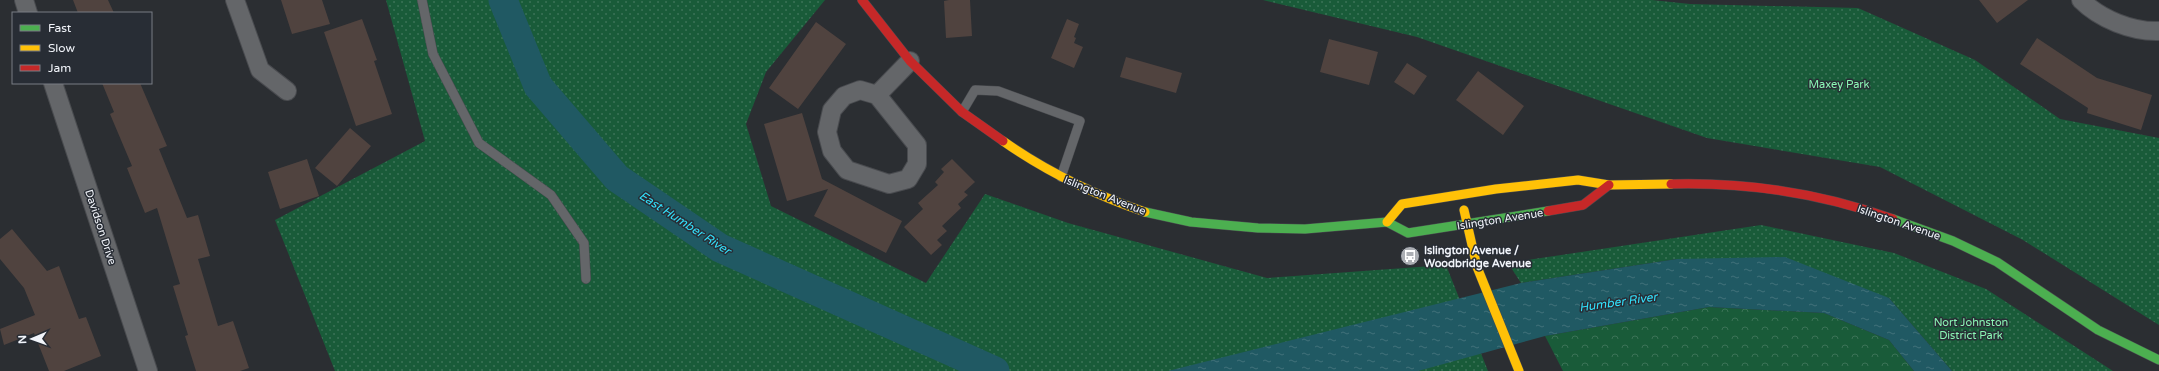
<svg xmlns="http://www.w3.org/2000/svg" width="2159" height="371" viewBox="0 0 2159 371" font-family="'Varela Round',sans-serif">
<defs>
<pattern id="forest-crowns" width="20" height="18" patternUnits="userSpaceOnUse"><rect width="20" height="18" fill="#195b39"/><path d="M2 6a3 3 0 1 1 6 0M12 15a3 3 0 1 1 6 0" fill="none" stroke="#3b7357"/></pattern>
<pattern id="park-dots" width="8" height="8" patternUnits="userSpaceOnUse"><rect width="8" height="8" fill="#195b39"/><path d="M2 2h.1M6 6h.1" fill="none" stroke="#3b7357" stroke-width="1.8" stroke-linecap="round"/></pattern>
<pattern id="water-ripples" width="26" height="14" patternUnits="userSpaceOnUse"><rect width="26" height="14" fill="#205963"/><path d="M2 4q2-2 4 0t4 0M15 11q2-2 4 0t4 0" fill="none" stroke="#41717a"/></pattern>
</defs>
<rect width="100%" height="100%" fill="#2b2e32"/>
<path fill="url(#forest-crowns)" d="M1709,307l115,6 65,27 25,31h-351l-18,-35z"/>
<path fill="url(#park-dots)" d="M386,0h439l-59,72 -20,52 25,82 155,77 59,-89 83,29 199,55 179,-13 42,106h-1153l-60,-151 150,-79z
M1263,0h389l38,4 168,4 117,52 85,59 99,19v187l-136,-85 -143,-73 -173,-29 -290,-101z
M1761,225l133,28 92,36 127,82h-161l-63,-73 -212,-39 -156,24 -13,-20z"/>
<path fill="url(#water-ripples)" d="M1785,257l104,41 63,73h-38l-25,-31 -65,-27 -115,-6 -164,29 -127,35h-250l353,-88 156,-24z"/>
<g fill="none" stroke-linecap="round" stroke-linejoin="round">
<path stroke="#205963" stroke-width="29" d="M503,0l35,86 79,92 103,70 275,123"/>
</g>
<path fill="#50433f" d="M73,0h35l6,13h-36z
M281,0h41l8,24 -38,10z
M949,0h21l2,36 -26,2 -2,-37z
M1979,0h49l-31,23z
M362,19l15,41 -3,1 18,53 -36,12 -32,-94z
M1067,19l12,5 -5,13 2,1 -2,5 9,4 -9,21 -23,-10z
M816,22l30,22 -48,65 -29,-21z
M2037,38l60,40 55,17 -11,35 -54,-17 1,-5 -68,-44z
M1329,39l49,13 -9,33 -49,-13z
M1126,57l56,16 -6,20 -56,-16z
M1407,63l20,13 -13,19 -20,-13z
M1478,71l46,35 -21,29 -47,-35z
M102,83h38l27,63 -8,3 28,69 11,-3 12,41 -12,3 20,67 15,-5 16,47 -9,3h-44l-11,-35 3,-1 -15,-49 7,-2 -23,-76 -12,5 -18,-45 5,-2 -22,-52 4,-2z
M802,113l20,66 80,42 -16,32 -72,-37 14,-27 -41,12 -23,-77z
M350,128l21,18 -34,40 -22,-18z
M307,159l12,37 -39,13 -12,-37z
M952,159l23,23 -11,10 4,3 -10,9 3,4 -19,18 5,5 -10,9 5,5 -11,10 -27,-28 19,-18 -5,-6 20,-18 -3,-3 9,-10 -3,-3z
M12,229l35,42 12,-5 20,53 7,-2 15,39 -37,15h-15l-15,-38 -30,12 -4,-16 35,-14 -11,-27 -24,-29v-20z"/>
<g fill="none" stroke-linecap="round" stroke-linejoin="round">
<g stroke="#494b4f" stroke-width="10">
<path id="lane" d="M422,0l11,54 46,89 72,52 33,48 2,36
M962,112l13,-22 23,1 82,30 -19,56"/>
</g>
<g stroke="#494b4f" stroke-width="20">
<path id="street" d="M24,0l4,13
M235,0l25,70 27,21
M2081,0c19,19 51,32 78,31
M53,83l95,288
M860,90l17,5 40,50v19l-9,15 -19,5 -42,-14 -15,-19 -5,-19 5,-22 12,-14z
M877,95l33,-34"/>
</g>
<g stroke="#494b4f" stroke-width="10">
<path id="fast" d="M1145,212l46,10 67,6 47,1 82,-7 21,11 140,-22
M1893,219l60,22 44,21 101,68 61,30"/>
</g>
<g stroke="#494b4f" stroke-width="10">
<path id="slow" d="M1003,141c44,31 92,54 142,71
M1464,210l13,57 42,104
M1387,222l15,-18 94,-15 82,-9 31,5 62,-1"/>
</g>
<g stroke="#494b4f" stroke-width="10">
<path id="jam" d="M862,0l48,61 52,51 41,29
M1671,184c77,-2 150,9 222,35
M1548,211l35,-6 26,-20"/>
</g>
<use href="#lane" stroke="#646669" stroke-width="9"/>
<use href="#street" stroke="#646669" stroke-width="18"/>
<use href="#fast" stroke="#4caf50" stroke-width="9"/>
<use href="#slow" stroke="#ffc107" stroke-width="9"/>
<use href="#jam" stroke="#c62828" stroke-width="9"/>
</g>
<defs>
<g id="bus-disc" transform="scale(1)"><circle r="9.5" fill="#acafb4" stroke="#282d35"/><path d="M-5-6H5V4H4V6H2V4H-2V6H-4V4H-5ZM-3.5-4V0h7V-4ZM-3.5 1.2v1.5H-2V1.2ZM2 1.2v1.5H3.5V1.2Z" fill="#fff"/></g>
</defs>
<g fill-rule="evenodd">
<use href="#bus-disc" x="1410" y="256"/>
</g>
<g text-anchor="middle" stroke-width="3" stroke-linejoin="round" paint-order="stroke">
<g font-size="11" fill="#8bf7b5" stroke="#282d35">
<text x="1839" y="88">Maxey Park</text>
<text x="1971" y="326">Nort Johnston<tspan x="1971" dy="13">District Park</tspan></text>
</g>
<g font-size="11" fill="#f1f4fa" stroke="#282d35">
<text transform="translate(1105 195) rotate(22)" y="4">Islington Avenue</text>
<text transform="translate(1500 219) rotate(-9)" y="4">Islington Avenue</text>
<text transform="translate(1899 222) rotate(19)" y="4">Islington Avenue</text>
<text transform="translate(101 227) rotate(72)" y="4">Davidson Drive</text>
</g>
<g font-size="11" font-weight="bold" fill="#f1f4fa" stroke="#282d35" text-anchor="start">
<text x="1424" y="254">Islington Avenue /<tspan x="1424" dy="13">Woodbridge Avenue</tspan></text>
</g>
<g font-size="12" font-style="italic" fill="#32e1fc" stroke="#282d35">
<text transform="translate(685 223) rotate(33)" y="4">East Humber River</text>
<text transform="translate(1618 302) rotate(-8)" y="4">Humber River</text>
</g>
</g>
<rect x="12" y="12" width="140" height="72" fill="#282d35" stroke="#787d84"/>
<rect x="20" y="25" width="20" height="6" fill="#4caf50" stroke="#787d84"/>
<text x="48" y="32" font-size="12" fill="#f1f4fa">Fast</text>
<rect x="20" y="45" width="20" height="6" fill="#ffc107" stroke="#787d84"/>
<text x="48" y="52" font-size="12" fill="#f1f4fa">Slow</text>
<rect x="20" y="65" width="20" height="6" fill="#c62828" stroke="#787d84"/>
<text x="48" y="72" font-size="12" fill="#f1f4fa">Jam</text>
<g transform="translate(32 339) rotate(268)" stroke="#282d35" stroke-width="3" paint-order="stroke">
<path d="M0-3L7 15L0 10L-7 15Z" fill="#f1f4fa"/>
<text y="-6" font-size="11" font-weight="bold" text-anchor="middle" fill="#f1f4fa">N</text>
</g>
</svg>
